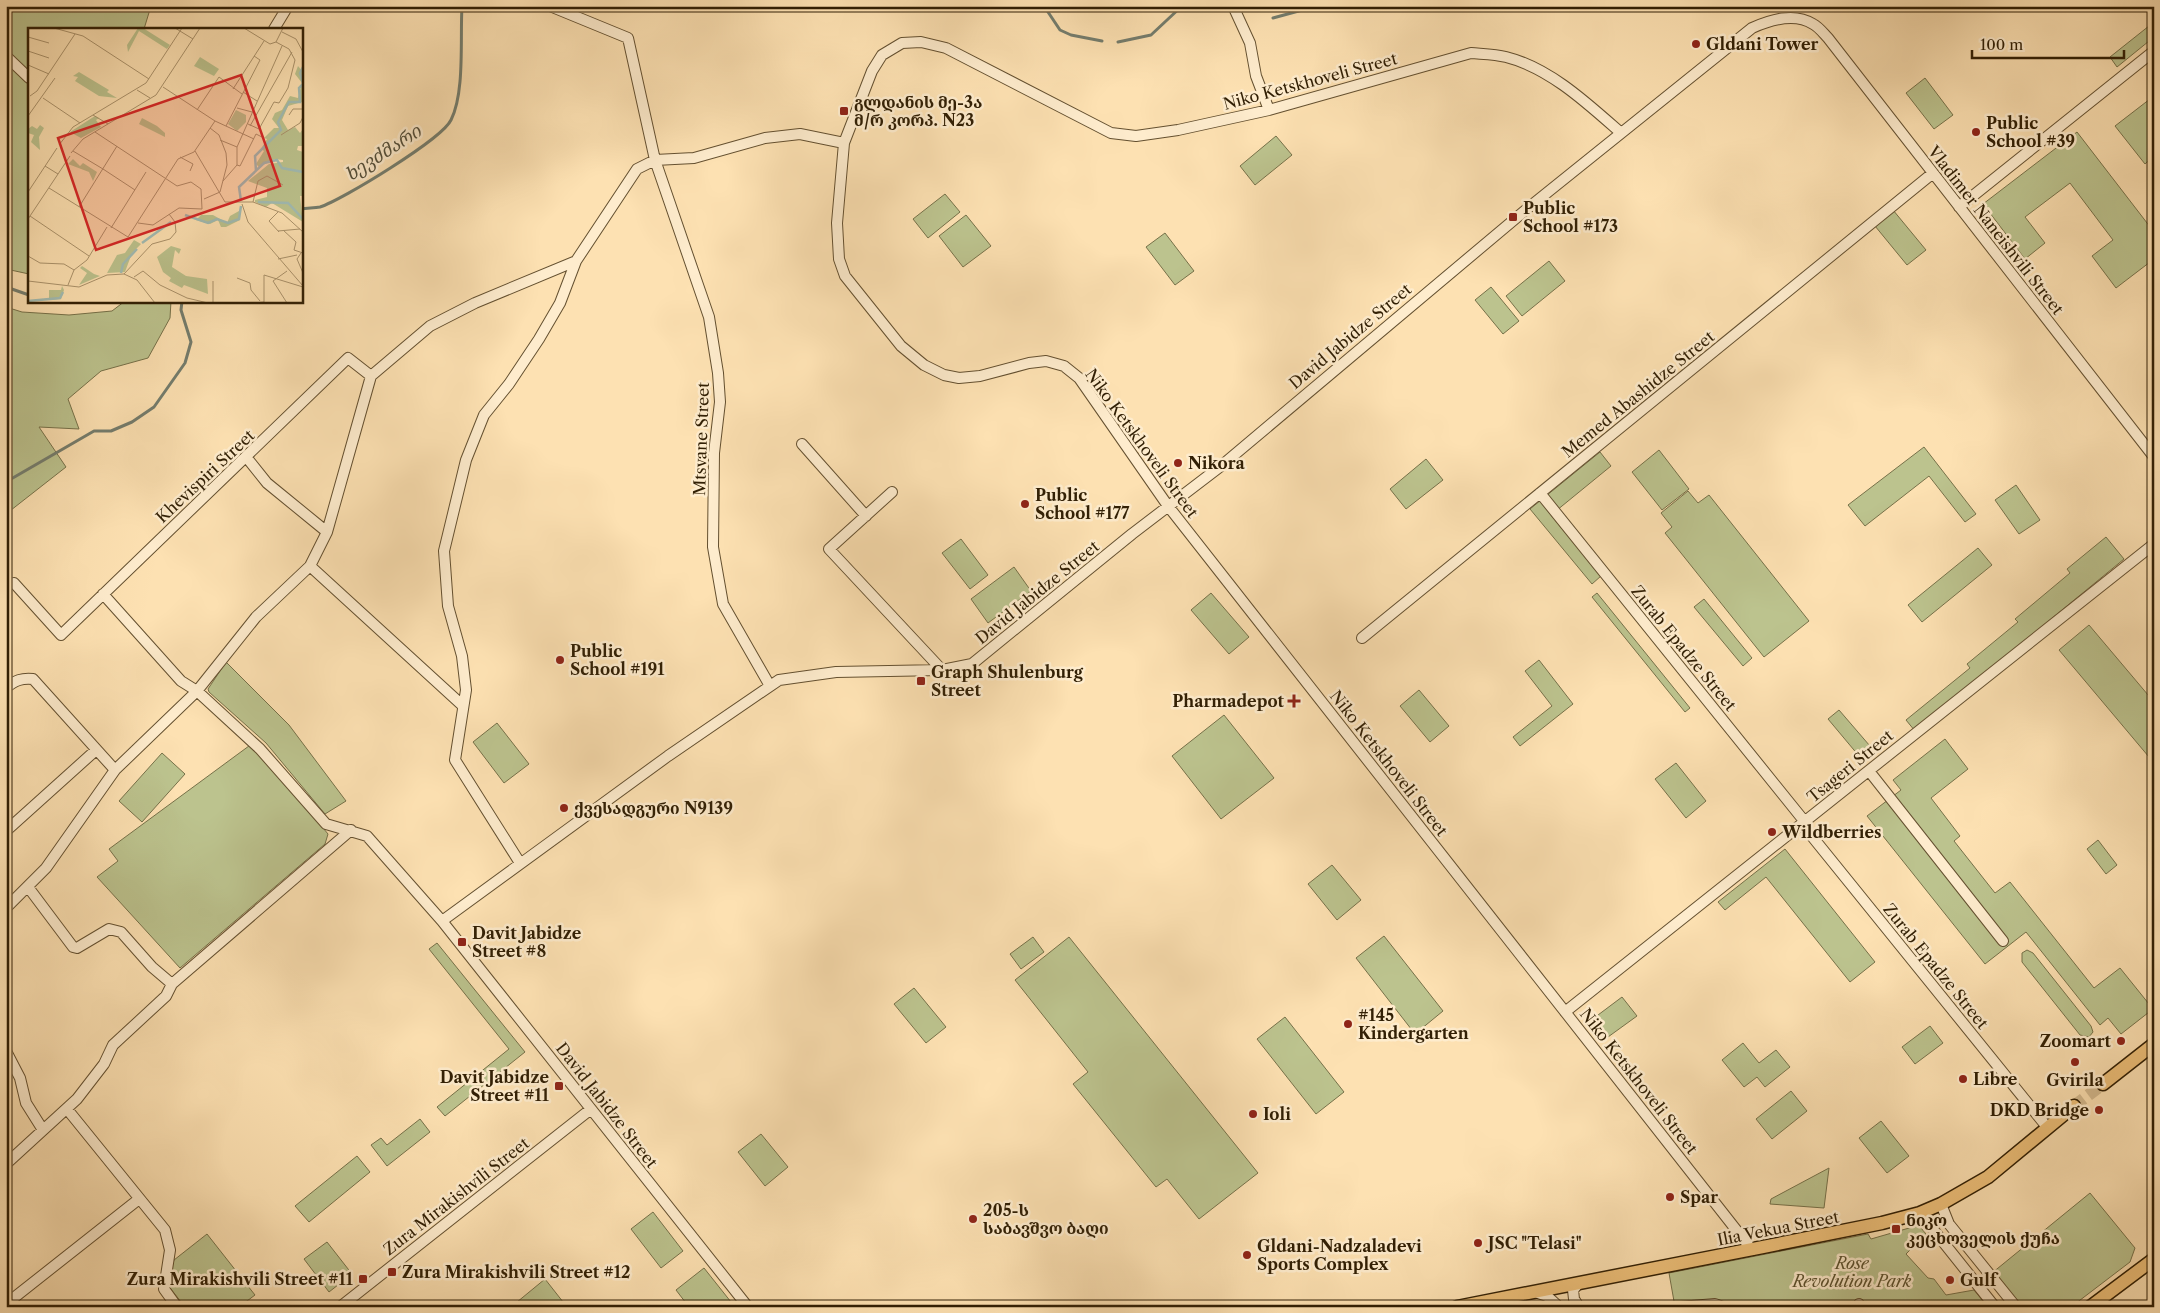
<svg xmlns="http://www.w3.org/2000/svg" width="2160" height="1313" viewBox="0 0 2160 1313" font-family="'Libre Caslon Text','Noto Serif Georgian',serif">
<rect width="100%" height="100%" fill="#fde1b2"/>
<filter id="stains"><feTurbulence type="fractalNoise" baseFrequency=".004" numOctaves="4"/><feColorMatrix values="0 0 0 0 .2 0 0 0 0 .09 0 0 0 0 .02 0 0 0 .5 -.17"/></filter>
<radialGradient id="worn" r=".72"><stop offset=".6" stop-color="#630" stop-opacity="0"/><stop offset="1" stop-color="#630" stop-opacity=".3"/></radialGradient>
<path fill="#bcc38e" stroke="#767149" d="M6,6h145l-7,23h-115v245l-23,-5z
M2154,22v15l-37,30 -7,-10z
M1925,78l28,37 -19,14 -28,-36z
M2150,99l4,4v53l-9,8 -30,-38z
M2077,132l77,100v27l-38,29 -24,-32 21,-16 -43,-57 -45,34 20,26 -20,16 -42,-55z
M1276,136l16,19 -37,30 -15,-19z
M945,194l15,18 -32,26 -15,-19z
M1893,210l33,40 -19,15 -32,-39z
M966,215l25,31 -28,21 -24,-31z
M1165,233l29,38 -19,14 -29,-38z
M1549,261l16,20 -43,35 -16,-20z
M1491,287l28,34 -16,13 -28,-34z
M125,301h46l-1,17 -22,40 -47,13 -33,28 11,30 -40,-2 27,40 -60,47v-207l16,5 47,3 43,-4z
M1924,447l52,67 -11,8 -36,-46 -64,50 -17,-21z
M1659,450l30,39 -27,21 -30,-38z
M1600,452l11,14 -60,49 50,61 -9,8 -62,-75z
M1426,459l17,21 -37,29 -16,-20z
M2016,485l24,35 -21,14 -24,-34z
M1688,491l10,12 11,-8 100,126 -45,36 -99,-124 7,-6 -11,-14z
M2106,537l18,22 -209,172 -9,-11 64,-52 -3,-4 51,-42 -3,-3 55,-46 -3,-4z
M961,539l27,36 -18,14 -28,-36z
M1978,548l14,17 -70,57 -14,-17z
M1014,567l17,24 -43,32 -17,-24z
M1211,593l38,44 -20,17 -38,-44z
M1597,593l93,115 -5,4 -93,-115z
M1704,599l48,59 -9,8 -49,-59z
M2089,625l65,77v51l-5,4 -90,-107z
M1539,660l34,44 -53,42 -7,-9 39,-31 -27,-35z
M226,662l63,63 57,76 -21,13 -59,-71 -57,-51 -1,-3z
M1419,690l30,36 -19,16 -30,-36z
M1839,710l37,43 -12,9 -36,-43z
M1224,715l50,63 -53,41 -49,-63z
M497,723l32,41 -25,19 -31,-41z
M1945,739l23,30 -37,29 29,38 -6,5 41,52 15,-11 84,106 26,-20 33,41 -32,25 -13,-16 -8,7 -74,-93 -41,32 -118,-148 34,-26 -8,-10z
M253,743l75,91 -3,10 -145,124 -83,-91 21,-16 -9,-12z
M162,753l23,21 -43,48 -23,-21z
M1676,763l30,38 -20,17 -31,-39z
M2098,840l19,25 -11,9 -19,-25z
M1785,849l90,113 -25,20 -84,-105 -41,33 -7,-8z
M1332,865l29,35 -24,20 -29,-36z
M1384,936l59,75 -28,23 -59,-76z
M1033,937l11,15 -23,17 -11,-15z
M1069,937l189,236 -59,46 -32,-40 -11,8 -83,-103 15,-12 -73,-92z
M437,943l88,109 -80,64 -8,-9 72,-58 -80,-100z
M2027,950l6,3 58,73 2,6 -4,5 -9,-2 -58,-73v-9z
M914,988l32,39 -20,16 -32,-39z
M1622,997l15,19 -29,21 -14,-19z
M1285,1017l59,75 -28,22 -59,-75z
M1930,1026l13,17 -28,21 -13,-17z
M1743,1043l16,20 17,-13 14,17 -25,20 -8,-10 -13,10 -22,-27z
M1791,1091l16,20 -35,28 -16,-20z
M420,1119l10,13 -43,34 -16,-21 10,-7 6,7z
M1881,1121l28,35 -22,17 -28,-35z
M761,1134l27,33 -23,19 -27,-34z
M357,1156l13,16 -61,50 -14,-16z
M1829,1168l-5,40 -54,-4 1,-5z
M2090,1193l45,55 -5,14 -59,45h-49l-30,-34z
M653,1212l30,39 -22,17 -30,-39z
M1916,1226l5,2 5,6 -20,20 22,24 6,1 12,16 28,-5 14,17h-313l-6,-34 199,-39 3,5z
M207,1234l48,61 -16,12h-54l-18,-23 7,-24z
M327,1242l25,32 -23,18 -25,-33z
M704,1268l31,39h-46l-13,-17z
M545,1279l22,28h-56z"/>
<g fill="none" stroke-linecap="round" stroke-linejoin="round">
<path stroke="#747d6e" stroke-width="3" d="M1044,6l16,24 11,5 31,6
M1273,18l44,-12
M1118,42l33,-7 31,-29
M301,209c6,-1 13,-1 19,-2 22,-7 122,-68 131,-87 14,-28 9,-81 11,-114
M6,287l23,8
M71,301h10
M6,479h5l83,-48h17l21,-9 22,-15 31,-44 6,-21 -10,-32 1,-9"/>
<path stroke="#d4ba8f" stroke-width="12" stroke-dasharray="12 6" stroke-linecap="butt" d="M2074,1106l29,-22"/>
<g stroke="#645030" stroke-width="12">
<path id="minor" d="M550,6l78,32 27,122 54,157 9,56 2,29 -6,51 -1,94 10,57 47,82
M1233,6l17,37 6,33 13,34
M274,29l14,-23
M6,56l23,22
M1621,133c-33,-29 -71,-65 -115,-76 -11,-3 -24,-3 -35,-4l-202,57 -91,20 -42,6 -25,-3 -165,-85 -25,-6 -19,1 -20,12 -10,16 -28,72 -7,80 2,36 6,17 56,70 23,19 20,10 15,3 21,-2 49,-13 17,-2 18,5 15,12 89,128 584,744
M1959,207l195,-156
M802,444l64,72
M247,458l20,25 60,49
M892,492l-63,57 113,121
M1540,493l265,329
M310,566l152,139
M14,583l47,52 287,-277 23,18
M103,594l78,87 16,10 63,58 66,75 41,12 75,85 306,386
M1362,638l571,-465
M6,688c9,-8 16,-10 27,-9l82,91
M1869,771l134,170
M1802,824l245,303
M6,831l90,-81
M520,863l-65,-103 11,-70 -4,-34 -14,-50 -4,-55 22,-91 18,-45 25,-31 30,-45 21,-36 16,-42 61,-92 18,-9 39,-2 71,-20 35,-4 44,9
M28,887l45,60 4,1 32,-19 12,3 31,35 20,17
M6,908l40,-40 69,-98 82,-79 59,-74 54,-51 17,-34 44,-156 59,-50 45,-23 101,-42
M442,921l226,-165 111,-76 57,-8 106,-2 30,-6 160,-130 89,-68 307,-258 224,-180c18,-8 42,-16 61,-4 6,3 11,10 15,14l326,419
M1565,1012l589,-468
M6,1051l14,27 6,25 17,27
M67,1109l98,121 5,20 -6,39 13,18
M6,1164l71,-65 27,-35 9,-19 53,-49 6,-12 179,-154
M1941,1204l8,20 67,83
M1920,1213l75,94
M1535,1292l12,4 12,11
M6,1304l133,-105
M1859,1304l2,3
M340,1307l251,-198
M1579,1307l-5,-8 -1,-9 6,-7
M1680,1307l35,-3 8,3"/>
</g>
<g stroke="#311f04" stroke-width="15">
<path id="major" d="M2103,1084l51,-40
M1457,1307l306,-60 119,-24 38,-10 21,-9 47,-27 86,-71
M2090,1307l64,-48"/>
</g>
<use href="#minor" stroke="#feeccd" stroke-width="10"/>
<use href="#major" stroke="#eec079" stroke-width="12"/>
</g>
<g fill="#8f2418" stroke="#feeccd" stroke-width="2">
<circle cx="1696" cy="44" r="5"/>
<rect x="839" y="106" width="10" height="10" rx="2.5"/>
<circle cx="1976" cy="132" r="5"/>
<rect x="1508" y="212" width="10" height="10" rx="2.5"/>
<circle cx="1178" cy="463" r="5"/>
<circle cx="1025" cy="504" r="5"/>
<circle cx="560" cy="660" r="5"/>
<rect x="916" y="676" width="10" height="10" rx="2.5"/>
<path d="M1291.5 693.5h5v5h5v5h-5v5h-5v-5h-5v-5h5z"/>
<circle cx="564" cy="808" r="5"/>
<circle cx="1772" cy="832" r="5"/>
<rect x="457" y="937" width="10" height="10" rx="2.5"/>
<circle cx="1348" cy="1024" r="5"/>
<circle cx="2121" cy="1041" r="5"/>
<circle cx="2075" cy="1062" r="5"/>
<circle cx="1963" cy="1079" r="5"/>
<rect x="554" y="1081" width="10" height="10" rx="2.5"/>
<circle cx="2099" cy="1110" r="5"/>
<circle cx="1253" cy="1114" r="5"/>
<circle cx="1670" cy="1197" r="5"/>
<circle cx="973" cy="1219" r="5"/>
<rect x="1891" y="1224" width="10" height="10" rx="2.5"/>
<circle cx="1478" cy="1243" r="5"/>
<circle cx="1247" cy="1255" r="5"/>
<rect x="387" y="1267" width="10" height="10" rx="2.5"/>
<rect x="358" y="1274" width="10" height="10" rx="2.5"/>
<circle cx="1950" cy="1280" r="5"/>
</g>
<g text-anchor="middle" stroke-width="5" stroke-linejoin="round" paint-order="stroke">
<g font-size="16" font-weight="bold" fill="#311f04" stroke="#feeccd" text-anchor="start">
<text x="1706" y="50">Gldani Tower</text>
<text x="854" y="108">გლდანის მე-3ა<tspan x="854" dy="18">მ/რ კორპ. N23</tspan></text>
<text x="1986" y="129">Public<tspan x="1986" dy="18">School #39</tspan></text>
<text x="1523" y="214">Public<tspan x="1523" dy="18">School #173</tspan></text>
<text x="1188" y="469">Nikora</text>
<text x="1035" y="501">Public<tspan x="1035" dy="18">School #177</tspan></text>
<text x="570" y="657">Public<tspan x="570" dy="18">School #191</tspan></text>
<text x="931" y="678">Graph Shulenburg<tspan x="931" dy="18">Street</tspan></text>
<text x="1284" y="707" text-anchor="end">Pharmadepot</text>
<text x="574" y="814">ქვესადგური N9139</text>
<text x="1782" y="838">Wildberries</text>
<text x="472" y="939">Davit Jabidze<tspan x="472" dy="18">Street #8</tspan></text>
<text x="1358" y="1021">#145<tspan x="1358" dy="18">Kindergarten</tspan></text>
<text x="2111" y="1047" text-anchor="end">Zoomart</text>
<text x="549" y="1083" text-anchor="end">Davit Jabidze<tspan x="549" dy="18">Street #11</tspan></text>
<text x="1973" y="1085">Libre</text>
<text x="2075" y="1086" text-anchor="middle">Gvirila</text>
<text x="2089" y="1116" text-anchor="end">DKD Bridge</text>
<text x="1263" y="1120">Ioli</text>
<text x="1680" y="1203">Spar</text>
<text x="983" y="1216">205-ს<tspan x="983" dy="18">საბავშვო ბაღი</tspan></text>
<text x="1906" y="1226">ნიკო<tspan x="1906" dy="18">კეცხოველის ქუჩა</tspan></text>
<text x="1488" y="1249">JSC "Telasi"</text>
<text x="1257" y="1252">Gldani-Nadzaladevi<tspan x="1257" dy="18">Sports Complex</tspan></text>
<text x="402" y="1278">Zura Mirakishvili Street #12</text>
<text x="353" y="1285" text-anchor="end">Zura Mirakishvili Street #11</text>
<text x="1960" y="1286">Gulf</text>
</g>
<g font-size="16" fill="#311f04" stroke="#feeccd">
<text transform="translate(1310 81) rotate(-15)" y="6">Niko Ketskhoveli Street</text>
<text transform="translate(1996 230) rotate(52)" y="6">Vladimer Naneishvili Street</text>
<text transform="translate(1350 336) rotate(-40)" y="6">David Jabidze Street</text>
<text transform="translate(1638 394) rotate(-39)" y="6">Memed Abashidze Street</text>
<text transform="translate(701 439) rotate(-88)" y="6">Mtsvane Street</text>
<text transform="translate(1142 443) rotate(54)" y="6">Niko Ketskhoveli Street</text>
<text transform="translate(205 476) rotate(-43)" y="6">Khevispiri Street</text>
<text transform="translate(1037 592) rotate(-39)" y="6">David Jabidze Street</text>
<text transform="translate(1684 648) rotate(51)" y="6">Zurab Epadze Street</text>
<text transform="translate(1389 763) rotate(52)" y="6">Niko Ketskhoveli Street</text>
<text transform="translate(1850 766) rotate(-39)" y="6">Tsageri Street</text>
<text transform="translate(1936 966) rotate(51)" y="6">Zurab Epadze Street</text>
<text transform="translate(1639 1081) rotate(52)" y="6">Niko Ketskhoveli Street</text>
<text transform="translate(607 1105) rotate(52)" y="6">David Jabidze Street</text>
<text transform="translate(456 1196) rotate(-38)" y="6">Zura Mirakishvili Street</text>
<text transform="translate(1778 1228) rotate(-11)" y="6">Ilia Vekua Street</text>
</g>
<g font-size="16" font-style="italic" fill="#5b502d" stroke="#feeccd">
<text x="1852" y="1269">Rose<tspan x="1852" dy="18">Revolution Park</tspan></text>
</g>
<g font-size="18" font-style="italic" fill="#534e39" stroke="#feeccd">
<text transform="translate(383 153) rotate(-33)" y="6">ხევძმარი</text>
</g>
</g>
<g transform="translate(28 28)">
<rect width="275" height="275" fill="#fde1b2"/>
<path d="M110,0h5l27,17 -3,4 -28,-18 -11,21 -1,-7zM172,29l19,12 -5,7 -20,-10zM270,38l5,6 -1,30 -14,4 -6,14 6,10 7,-3 5,6 3,-4v17h-5l-1,4 6,2v44h-3l3,26 -31,-19 -6,4 -11,-5v-2l12,-3v-9l-19,-7 21,-17 14,-2v-2l-8,-1 -16,8 -3,-3 8,-13 -3,-2 6,-10 -3,-1 10,-10h5l-7,-9 3,-6 7,-3 8,-14 8,2 4,-15 -7,-9zM51,44l30,18 -2,2 10,6 -18,-2 -24,-15 3,-4 -5,-1zM208,82l10,5v7l-9,9 -9,-7zM67,88l4,2 -3,2 5,7 -20,11 -11,-6zM114,90l15,8 8,7v4l-26,-13zM12,97l4,3 -5,9 1,13 -9,-8 3,-7 -6,-2v-4l4,-3 5,3zM45,131l7,7 3,-3 14,9 -4,9 -4,-9 -21,-8zM211,183l1,9 -14,7h-5l-3,-7 -8,4 -14,-4 5,-5h12l14,8 3,-7zM106,212l7,4 -9,9 -7,19 -18,1 10,-18 8,-2zM143,218l10,3 -2,5 -4,-4 -3,17 14,9 21,3 1,15 -24,-9 -2,3 -13,-7 2,-3 -8,-6 -6,-15zM54,238l12,8 6,2 -21,9 8,-12 -7,-5zM34,258l2,4 -3,9 -12,1v-10h12z" fill="#bcc38e"/>
<path fill="none" stroke="#a1bcb4" stroke-width="2.5" d="M275,39l-3,6 3,10M228,143l-1,-15 26,-26 -3,-8 11,-20h11l-1,-14 4,-4M213,173l-2,-14 25,-24 13,-3 5,8 21,4M230,174l30,1 15,16M157,187l23,8 9,-4 11,4 11,-4 2,-13M114,215l29,-21M93,245l2,-9 14,-15M0,273l32,-3 3,-6"/>
<path fill="none" stroke="#ab936c" stroke-width="1" d="M26,0l29,8 66,43M147,0l18,11M216,0l26,16 6,-2 7,-14M254,4l14,7 7,13M0,9l21,6M0,23l21,7M0,37l21,9M135,59l52,34 39,18M205,61l31,-48M109,62l13,8M215,64l14,9M2,68l7,-5 38,-57M15,70l37,25M209,80l15,4M169,82l22,-33 23,17M65,87l15,9M261,87l4,-6h10M0,88l27,-38M220,96l11,5 15,-27 5,1 9,-15 7,-28 -6,-11 -13,-7M198,98l34,-66 -6,-4M222,98l42,-74M182,100l9,7 7,18 1,12 -7,27M67,104l82,54 14,-4 10,7 1,20 -23,-1 -26,17 -15,-2M253,107l19,-12 3,-6M192,112l17,7M31,117l14,-18 73,-44 36,-55M45,123l30,18M167,123l30,51h28l29,11 21,19M43,125l12,-14 73,-44 44,-67M152,129l13,7 -3,7M209,137l3,1 16,-32 6,3M17,138l13,8M75,141l32,21M195,153l14,-16v-18l45,-101M21,160l79,49 50,-78 16,-7 21,-31M0,164l29,-44M176,171l16,-7M225,174l5,-21 9,-5 16,9M214,176l6,18 55,64M51,179l38,-61M250,184l-9,9 10,11M2,188l59,40M0,191l42,-63M83,200l35,-56M255,202l13,12 -2,8 9,3M250,203l22,-2M273,225l-4,6 6,14M0,228l12,7 24,1 10,6M250,231l19,-4M46,242l13,-10 20,-33M259,243l-14,10 14,22M96,246l28,-30 18,-5 6,-7 -1,-10 -6,-8M106,249l9,-6 17,14 27,13 21,5M209,250l13,5 1,7 9,11M0,253l51,6 28,-12 17,-1 13,6 18,23M40,257l6,-15M185,275v-22M226,275l10,-1v-27l39,12"/>
<path fill="#d62828" fill-opacity="0.15" stroke="#d62828" stroke-width="2.5" d="M213,47l39,111 -184,64 -38,-112z"/>
<rect width="275" height="275" fill="none" stroke="#311f04" stroke-width="2.5"/>
</g>
<rect width="2160" height="1313" fill="none" stroke="#fde1b2" stroke-width="25"/>
<rect x="8" y="8" width="2145" height="1298" fill="none" stroke="#311f04" stroke-width="2.5"/>
<rect x="12" y="12" width="2135" height="1288" fill="none" stroke="#311f04"/>
<path d="M1972 50v8h152v-8" fill="none" stroke="#311f04" stroke-width="2.5"/>
<text x="1980" y="50" font-size="15" fill="#311f04" stroke="#feeccd" stroke-width="4" paint-order="stroke">100 m</text>
<rect width="100%" height="100%" filter="url(#stains)"/>
<rect width="100%" height="100%" fill="url(#worn)"/>
</svg>
